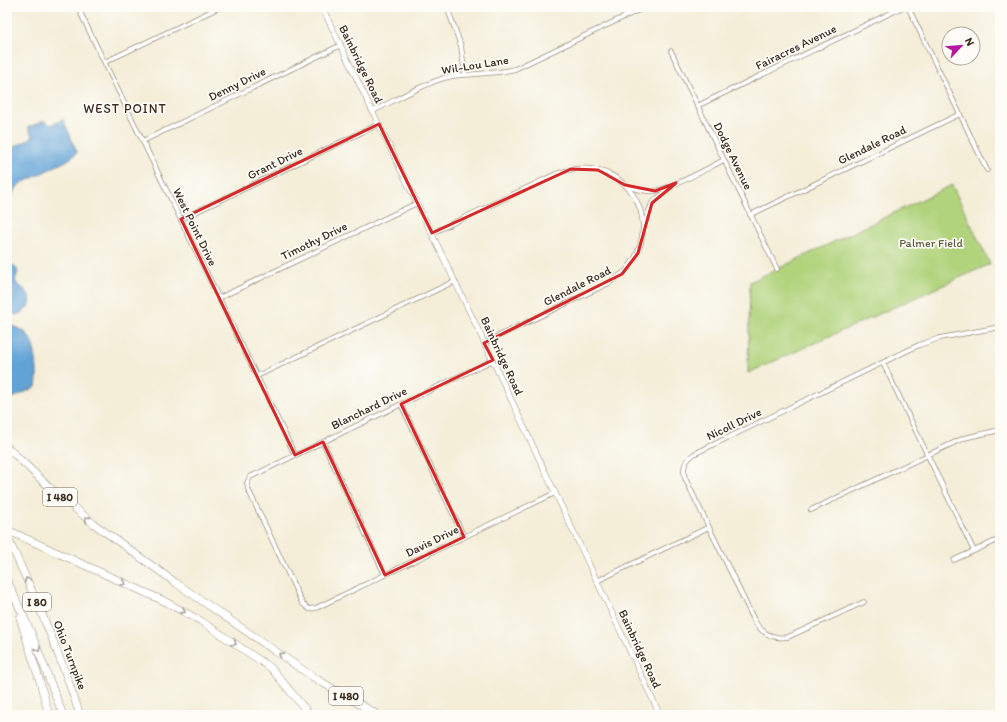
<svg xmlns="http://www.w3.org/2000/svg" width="1007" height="722" viewBox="0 0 1007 722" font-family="Itim,sans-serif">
<rect width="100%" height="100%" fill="#fdfcf7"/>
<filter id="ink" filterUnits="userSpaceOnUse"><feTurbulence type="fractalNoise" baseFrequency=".025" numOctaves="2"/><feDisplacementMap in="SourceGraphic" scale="8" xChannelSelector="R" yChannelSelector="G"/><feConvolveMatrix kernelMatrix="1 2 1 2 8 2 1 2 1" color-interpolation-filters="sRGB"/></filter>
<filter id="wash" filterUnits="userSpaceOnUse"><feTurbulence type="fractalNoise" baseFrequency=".012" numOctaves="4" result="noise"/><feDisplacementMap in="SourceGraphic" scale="16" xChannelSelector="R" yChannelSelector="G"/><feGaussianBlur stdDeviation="0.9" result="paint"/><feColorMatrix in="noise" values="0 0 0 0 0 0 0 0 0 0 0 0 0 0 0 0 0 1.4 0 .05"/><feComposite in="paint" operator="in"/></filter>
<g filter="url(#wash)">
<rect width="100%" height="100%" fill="#f4eed9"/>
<path fill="#b0d37c" stroke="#767e4d" d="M952,185l38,79 -242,109 2,-91z"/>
<path fill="#62a3d6" stroke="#4e667a" d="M63,119l12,28 2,6 -9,7 -48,24 -5,6 -8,11v-51l23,-11 2,-3 -4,-9 16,-6 7,4z
M7,263c6,2 9,3 11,9l-3,9c6,9 16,7 15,24l-10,9 -5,1c-13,-10 -8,-37 -8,-52z
M7,324c7,2 14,4 20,10 9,10 12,39 9,53l-23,11 -6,-3z"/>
</g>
<g filter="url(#ink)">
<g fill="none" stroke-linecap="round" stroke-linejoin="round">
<g stroke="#988c7c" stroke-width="5.5">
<path id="minor" d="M81,7v7l214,441
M447,7l14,39 4,29
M908,7l79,163
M671,51l106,218
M105,62l115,-55
M697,106l206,-99
M373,111c23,-11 51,-28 75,-34 22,-4 45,-2 67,-8l130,-62
M143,141l198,-96
M627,186c8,3 19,6 28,5 18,-3 51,-22 69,-31
M750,215l210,-101
M181,219l198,-95
M432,233l124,-59c40,-17 84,6 87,51
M219,298l198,-95
M484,343l125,-60 17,-12 9,-13 6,-15 2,-16 9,-24 24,-20
M493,360l-243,117 -3,6 1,6 54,114 7,6 7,-1 239,-115
M883,363l91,188
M257,376l198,-95
M401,404l63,133
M323,442l62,133
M811,510l153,-72 36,-8
M954,560l46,-21
M597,581l112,-54
M864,602l-76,35c-15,2 -27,-4 -34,-17l-69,-142c-3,-10 0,-18 9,-24l225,-109 21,-7 60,-11"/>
</g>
<g stroke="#988c7c" stroke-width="6">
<path id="tertiary" d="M322,7l153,316 185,392"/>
</g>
<g stroke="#988c7c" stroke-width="8">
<path id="motorway" d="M7,447l42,40 45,37 82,59 137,94 65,38
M7,530l157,71 37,20 70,47 39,47
M7,537c28,58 53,117 73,178
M7,580l25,55 31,80
M20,618l20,64 9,33"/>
</g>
<use href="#minor" stroke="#fff" stroke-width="4"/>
<use href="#tertiary" stroke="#fff" stroke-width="5"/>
<use href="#motorway" stroke="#fff" stroke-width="7"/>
</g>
<defs><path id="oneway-chevron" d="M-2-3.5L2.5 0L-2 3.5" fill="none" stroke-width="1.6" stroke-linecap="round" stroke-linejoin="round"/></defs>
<g stroke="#a79f9a">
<use href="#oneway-chevron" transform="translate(87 519) rotate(-143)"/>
<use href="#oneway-chevron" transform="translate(27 580) rotate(-114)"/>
<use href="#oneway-chevron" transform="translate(123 583) rotate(23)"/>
<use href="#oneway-chevron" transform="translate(183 611) rotate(28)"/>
<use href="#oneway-chevron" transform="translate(234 643) rotate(34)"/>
<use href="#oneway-chevron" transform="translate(38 649) rotate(68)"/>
<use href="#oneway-chevron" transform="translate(281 655) rotate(-146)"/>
</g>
</g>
<path fill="none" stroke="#d62828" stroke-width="3" stroke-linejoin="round" d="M379,124l53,109 139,-64 27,1 27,15 30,6 21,-8 -24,20 -14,50 -16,21 -138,69 9,17 -92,44 63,133 -79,38 -62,-133 -28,13 -114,-236z"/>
<g text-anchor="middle" stroke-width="3.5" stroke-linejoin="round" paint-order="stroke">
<g fill="#fdfcf7" stroke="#75695f" stroke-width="1">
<rect x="43" y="488" width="34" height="18" rx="3"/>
<rect x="23" y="593" width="28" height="18" rx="3"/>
<rect x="329" y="687" width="34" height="18" rx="3"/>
</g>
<g font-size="11" font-weight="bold" fill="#3b2a1e">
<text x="60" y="501">I 480</text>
<text x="37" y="606">I 80</text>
<text x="346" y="700">I 480</text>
</g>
<g font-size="12" fill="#3b2a1e" stroke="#fdfcf7">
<text transform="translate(796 47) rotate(-26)" y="4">Fairacres Avenue</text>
<text transform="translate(361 64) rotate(64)" y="4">Bainbridge Road</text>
<text transform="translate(475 65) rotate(-9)" y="4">Wil-Lou Lane</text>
<text transform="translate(237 84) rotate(-26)" y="4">Denny Drive</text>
<text transform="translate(872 145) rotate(-26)" y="4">Glendale Road</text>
<text transform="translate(733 156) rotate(64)" y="4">Dodge Avenue</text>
<text transform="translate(275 163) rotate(-26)" y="4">Grant Drive</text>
<text transform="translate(195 227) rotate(64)" y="4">West Point Drive</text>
<text transform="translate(314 241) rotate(-26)" y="4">Timothy Drive</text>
<text transform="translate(577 286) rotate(-27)" y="4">Glendale Road</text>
<text transform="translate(502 356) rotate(65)" y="4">Bainbridge Road</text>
<text transform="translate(369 408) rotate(-26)" y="4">Blanchard Drive</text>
<text transform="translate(734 424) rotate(-26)" y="4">Nicoll Drive</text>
<text transform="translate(432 541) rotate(-26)" y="4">Davis Drive</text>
<text transform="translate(640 649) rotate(65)" y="4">Bainbridge Road</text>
<text transform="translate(70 655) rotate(69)" y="4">Ohio Turnpike</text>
</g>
<g font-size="12" fill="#5e5d3a" stroke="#fdfcf7">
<text x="931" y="247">Palmer Field</text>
</g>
<g font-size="13" letter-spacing="1" fill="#3b2a1e" stroke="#fdfcf7">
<text x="125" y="113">WEST POINT</text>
</g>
</g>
<rect width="1007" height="722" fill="none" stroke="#fdfcf7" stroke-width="24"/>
<g transform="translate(961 46) rotate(64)"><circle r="19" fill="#fdfcf7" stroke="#afa8a0"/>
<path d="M0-3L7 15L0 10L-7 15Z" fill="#b5179e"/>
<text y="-6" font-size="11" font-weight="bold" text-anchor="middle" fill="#3b2a1e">N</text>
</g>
</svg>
